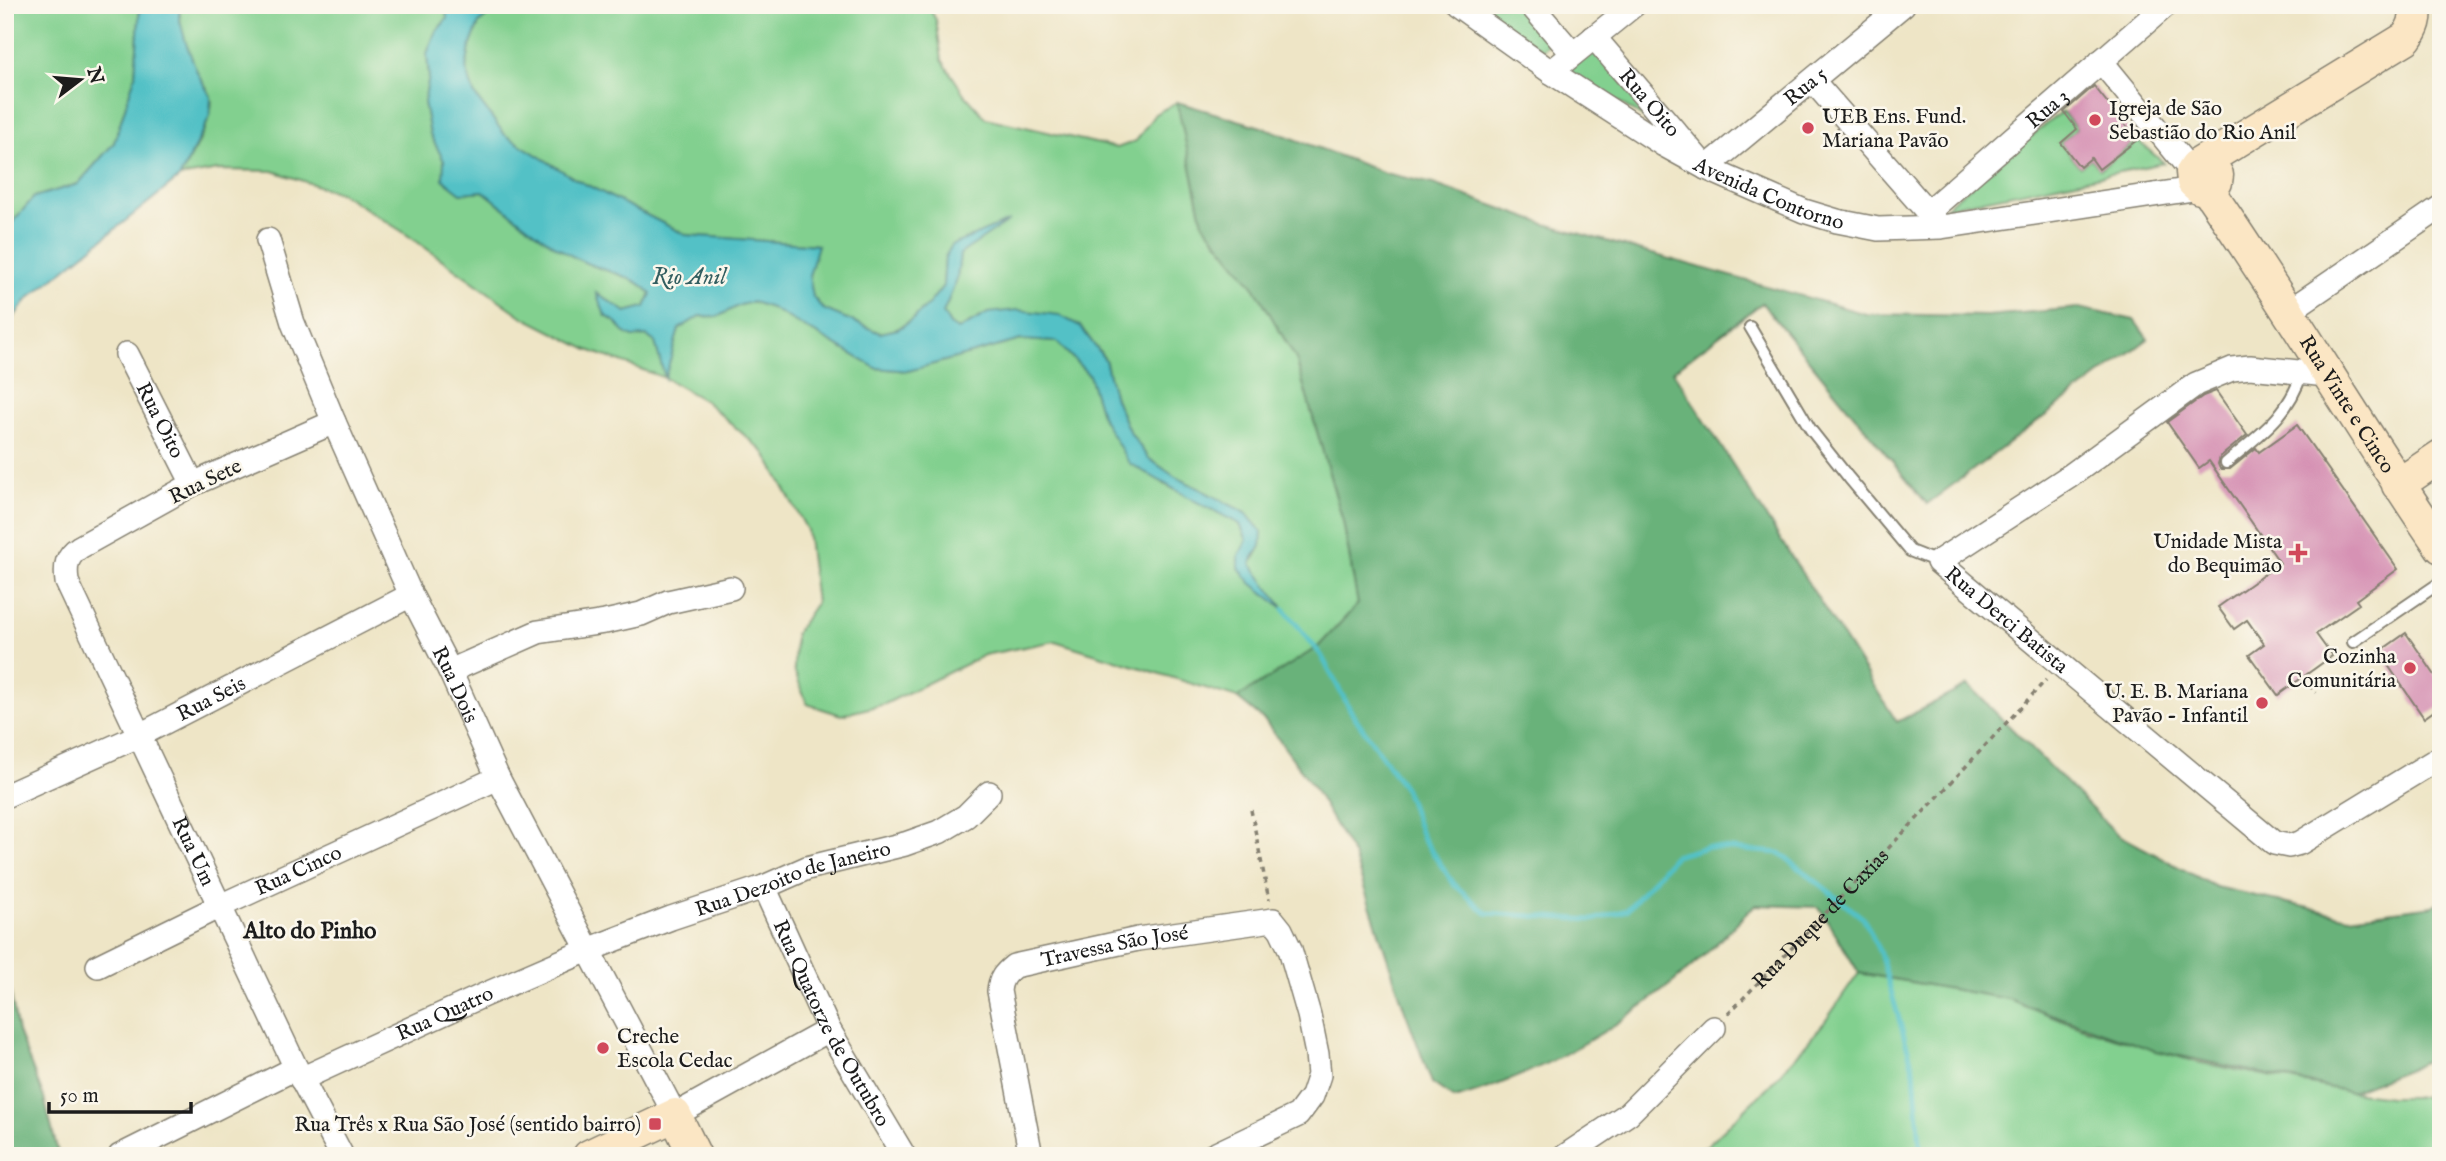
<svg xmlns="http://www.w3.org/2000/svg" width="2446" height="1161" viewBox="0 0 2446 1161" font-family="'IM FELL English',serif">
<rect width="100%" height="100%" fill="#fbf7ec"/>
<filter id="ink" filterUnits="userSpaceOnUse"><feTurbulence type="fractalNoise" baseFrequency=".0143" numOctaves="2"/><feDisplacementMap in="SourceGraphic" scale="14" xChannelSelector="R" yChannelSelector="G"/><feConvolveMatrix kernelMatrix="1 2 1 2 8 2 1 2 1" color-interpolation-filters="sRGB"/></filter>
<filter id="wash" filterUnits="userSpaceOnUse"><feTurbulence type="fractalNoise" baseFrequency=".00686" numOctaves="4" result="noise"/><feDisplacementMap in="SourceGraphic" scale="28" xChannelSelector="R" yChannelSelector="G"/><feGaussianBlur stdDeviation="1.57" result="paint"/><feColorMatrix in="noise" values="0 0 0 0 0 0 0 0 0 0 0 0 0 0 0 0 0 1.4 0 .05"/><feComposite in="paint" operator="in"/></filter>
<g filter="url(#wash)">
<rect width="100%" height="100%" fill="#eee5c6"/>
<path fill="#82d08f" stroke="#4f7656" stroke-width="2" d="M5,5h135l-5,71 -21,67 -36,41 -44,13 -29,34z
M180,5h266l1,14 -12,14 -8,21 2,23 -5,25 6,32 31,59 22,-2c31,24 62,49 97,69 23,13 54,13 71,34l-6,13 -19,5 -28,-18 7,21 12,8 7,9 9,5 14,-1 8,6 10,34 14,-47 21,-13 17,1 22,-12 14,-3 18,6 105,60 32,3 113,-31 36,2 32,33 13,42 62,67 76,40 7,16 -8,16 43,50 -31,-42 10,-18 -15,-33 -72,-37 -26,-18 -19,-27 -14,-32 -10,-40 -25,-33 -92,-13 -31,17 -7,-5 -7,-12 14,-34 3,-25 46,-32 -61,35 -2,29 -15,19 -15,14 -16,10 -17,4 -57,-24 -10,-12 -4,-21 8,-31 -131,-10 -111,-56 -70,-44 -31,-41 -8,-26 4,-21 9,-24 20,-18h429l8,15 6,40 22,34 22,24 131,30 19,-7 19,-27 22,-12 26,121 52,65 41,71 47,162 15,83 -40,43 -81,51 -182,-57 -71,14 -99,49 -44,11 -34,-11 -13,-34 1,-36 21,-31 -9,-73 -42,-77 -60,-52 -40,-23 -77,-28 -65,-33 -120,-85 -61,-38 -69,-23 -55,-1 -38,7c10,-19 36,-60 31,-80 -2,-8 -10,-16 -14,-24 -9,-21 -19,-45 -17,-68z
M1479,5h41l31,36 -9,9z
M1594,48l72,83 -98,-60z
M2062,111l15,18 -16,14 19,24 11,-9 9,11 37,-29 27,23 -220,45z
M1859,973l149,26 75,29 113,34 155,30 39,5h51v59h-745l70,-67 30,-33 28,-33z"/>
<path fill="#69b27a" stroke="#42674b" stroke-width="2" d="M1177,102l91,27 117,44 48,11 109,39 324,91 121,2 92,-8 55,12 14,19 -221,165 -165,-201 -89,68 224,351 71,-37 149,149 99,53 133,30 84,-11 8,-5v152l-32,16 -58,23 -195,-41 -148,-52 -149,-26 -40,-66 -64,-2c-19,18 -37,38 -57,56 -69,62 -154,112 -243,138l-23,-16 -28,-75 -50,-151 -42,-72 -47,-64 -28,-23 81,-51 40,-43 -15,-83 -47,-162 -41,-71 -52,-65z
M5,964l13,68 26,66 15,58h-54z"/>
<path fill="#52c1c6" stroke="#376e71" stroke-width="2" d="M140,5h40l-1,12 7,26 12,31 13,23 -1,19 -30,61 -152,122 -23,29v-97l29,-34 44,-13 36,-41 21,-67z
M446,5h53l-20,18 -9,24 -4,21 8,26 31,41 70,44 111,56 132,10 -9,31 4,21 10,12 57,24 18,-4 15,-10 15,-14 15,-19 2,-29 7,-12 57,-24 -49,33 -3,25 -14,34 7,12 8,5 30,-17 30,-3 41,5 21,11 25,34 10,39 14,32 19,27 26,18 72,37 16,19 -1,14 -8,11 -2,7 33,45 -33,-26 -12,-15v-12l8,-16 -7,-16 -45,-23 -66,-38 -27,-46 -13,-42 -32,-33 -36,-2 -113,31 -32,-3 -105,-60 -18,-6 -13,3 -23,12 -17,-1 -21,13 -14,49 -10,-36 -8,-6 -14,1 -9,-5 -7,-9 -12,-8 -9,-22 30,19 19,-5 6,-13c-15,-19 -45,-22 -67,-32 -34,-15 -71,-48 -101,-71l-22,2 -18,-14 1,-18 -14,-27 -6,-32 5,-25 -2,-23 8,-21 12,-14z"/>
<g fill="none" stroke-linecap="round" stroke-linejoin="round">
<path stroke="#52c1c6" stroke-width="5" d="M1284,609l37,46 31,58 53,76 17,48 32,47 32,29 107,7 34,-10 47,-54 33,-9 73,6 84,66 16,34 34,118 7,85"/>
</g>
<g id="blocks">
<path fill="#d692b4" d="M2094,86l43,54 -38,29 -8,-11 -11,9 -19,-24 16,-14 -13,-17z
M2216,391l31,44 -27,22 -2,7 2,5h10l26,-21 3,4 38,-27 101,144 -42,31 3,4 -43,30 16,22 -54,39 -29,-40 15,-11 -17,-24 -13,9 -16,-22 62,-44 -71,-102 -10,7 -32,-46 36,-26z
M2406,633l35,51v22l-17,12 -45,-66z"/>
</g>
</g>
<g filter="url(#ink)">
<use href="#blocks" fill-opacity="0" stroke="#858071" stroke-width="2"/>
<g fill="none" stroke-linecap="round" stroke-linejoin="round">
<g stroke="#858071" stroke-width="14">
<path id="lane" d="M1750,327l61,103 38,48 61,73 28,11
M2226,463c35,-30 61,-45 76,-90
M2353,642l88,-60"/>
</g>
<g stroke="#858071" stroke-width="26">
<g id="street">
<path id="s2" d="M1457,5l94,67 113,73 42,23 98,43 33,10 41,8 63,-2 259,-39"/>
<path d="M1531,5l42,49"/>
<path id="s3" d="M1594,37l112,131 197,-163"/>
<path d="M2101,61l91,111"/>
<path d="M1551,72l83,-67"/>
<path d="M1813,81l125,143"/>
<path id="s4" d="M1928,212l238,-207"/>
<path id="s5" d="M268,240l25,83 41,99 77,173 39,76 48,107 177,337 154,-85"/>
<path d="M2289,311l152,-104"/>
<path id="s6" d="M127,354l66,130"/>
<path id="s7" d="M2328,372l-11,2 -67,-7 -18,2 -36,15 -126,92 -132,86 336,281 15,3 11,-3 141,-86"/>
<path id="s8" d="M334,422l-141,62 -113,63c-14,9 -15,19 -13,35l229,486 46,88"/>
<path d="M450,671l88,-39 67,-10 36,-8 27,-12 63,-14"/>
<path id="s9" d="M5,796l133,-60 273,-141"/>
<path id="s10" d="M764,887l65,143 75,126"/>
<path id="s11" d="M98,966l122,-60 278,-128"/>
<path id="s12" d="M301,1079l183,-84 104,-45 83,-32 93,-31 43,-19 98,-24 34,-12 27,-16 23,-23"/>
<path d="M120,1156l176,-88"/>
<path id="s13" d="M1031,1156l-32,-165c1,-12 5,-17 15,-25l124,-27 135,-19 8,10 9,19 19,66 8,39 2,21 -7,21 -14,19 -86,41"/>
<path d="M1565,1156l63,-42 86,-86"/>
</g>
</g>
<g stroke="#858071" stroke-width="35">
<g id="secondary">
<path d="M2202,163l8,2 7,10 -1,7 -9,7 -7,-1 -7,-6 -1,-10 4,-6 210,-128c8,-11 11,-19 9,-33"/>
<path id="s14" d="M2207,189c81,117 153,240 234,358"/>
<path d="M2398,485l43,-29"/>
<path d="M589,1156l86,-41 20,41"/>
</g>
</g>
<g stroke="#858071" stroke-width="3.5" stroke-dasharray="5 5" stroke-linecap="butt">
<path d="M2303,677l13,16"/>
<path d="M1251,810l18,90"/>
<path id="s1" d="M1728,1014l206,-213 112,-121"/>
</g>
<use href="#lane" stroke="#fff" stroke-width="10"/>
<use href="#street" stroke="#fff" stroke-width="23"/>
<use href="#secondary" stroke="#fbe6c4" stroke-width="32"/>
</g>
</g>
<g fill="#d1495b" stroke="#fbf7ec" stroke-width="2.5">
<circle cx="2095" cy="120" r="7"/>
<circle cx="1808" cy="128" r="7"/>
<path d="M2294.5 542.5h7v7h7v7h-7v7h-7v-7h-7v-7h7z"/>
<circle cx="2410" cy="668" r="7"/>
<circle cx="2262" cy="703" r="7"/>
<circle cx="603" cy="1048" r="7"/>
<rect x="648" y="1117" width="14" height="14" rx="3.5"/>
</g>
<g text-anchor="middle" stroke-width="5" stroke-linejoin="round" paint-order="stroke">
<g font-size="21" fill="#1c1c1c" stroke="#fbf7ec">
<text dy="7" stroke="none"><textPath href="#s3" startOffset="301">Rua 5</textPath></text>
<text dy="7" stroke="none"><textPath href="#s3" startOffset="86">Rua Oito</textPath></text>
<text dy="7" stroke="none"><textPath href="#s4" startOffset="158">Rua 3</textPath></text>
<text dy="7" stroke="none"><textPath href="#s2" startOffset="366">Avenida Contorno</textPath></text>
<text dy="7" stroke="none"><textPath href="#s14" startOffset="257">Rua Vinte e Cinco</textPath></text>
<text dy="7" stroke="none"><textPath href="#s6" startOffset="74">Rua Oito</textPath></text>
<text transform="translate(205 481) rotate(-26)" y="7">Rua Sete</text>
<text dy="7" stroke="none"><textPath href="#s7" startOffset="539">Rua Derci Batista</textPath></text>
<text dy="7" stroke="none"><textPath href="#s5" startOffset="483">Rua Dois</textPath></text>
<text dy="7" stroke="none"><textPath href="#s9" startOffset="228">Rua Seis</textPath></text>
<text dy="7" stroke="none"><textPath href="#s8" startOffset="621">Rua Um</textPath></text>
<text dy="7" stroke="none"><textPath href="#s11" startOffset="222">Rua Cinco</textPath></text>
<text dy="7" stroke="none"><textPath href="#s12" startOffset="532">Rua Dezoito de Janeiro</textPath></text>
<text dy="7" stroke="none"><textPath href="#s1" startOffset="133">Rua Duque de Caxias</textPath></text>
<text dy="7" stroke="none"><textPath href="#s13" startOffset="301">Travessa São José</textPath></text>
<text dy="7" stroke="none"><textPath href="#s12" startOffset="158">Rua Quatro</textPath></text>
<text dy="7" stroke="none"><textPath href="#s10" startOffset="152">Rua Quatorze de Outubro</textPath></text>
</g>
<g font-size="21" fill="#1c1c1c" stroke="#fbf7ec" text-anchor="end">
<text x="2109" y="115" text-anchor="start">Igreja de São<tspan x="2109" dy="24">Sebastião do Rio Anil</tspan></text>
<text x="1822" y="123" text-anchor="start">UEB Ens. Fund.<tspan x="1822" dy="24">Mariana Pavão</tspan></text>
<text x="2282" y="548">Unidade Mista<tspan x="2282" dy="24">do Bequimão</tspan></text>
<text x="2396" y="663">Cozinha<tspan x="2396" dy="24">Comunitária</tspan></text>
<text x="2248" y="698">U. E. B. Mariana<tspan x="2248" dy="24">Pavão - Infantil</tspan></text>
<text x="617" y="1043" text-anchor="start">Creche<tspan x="617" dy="24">Escola Cedac</tspan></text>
<text x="641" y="1131">Rua Três x Rua São José (sentido bairro)</text>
</g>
<g font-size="23" font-style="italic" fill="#325e60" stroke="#fbf7ec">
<text x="689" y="284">Rio Anil</text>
</g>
<g font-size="23" font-weight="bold" fill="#1c1c1c" stroke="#fbf7ec">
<text x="310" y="938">Alto do Pinho</text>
</g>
</g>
<rect width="2446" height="1161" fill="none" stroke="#fbf7ec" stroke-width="28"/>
<g transform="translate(80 80) rotate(74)" stroke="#fbf7ec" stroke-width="5" paint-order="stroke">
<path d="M0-5L12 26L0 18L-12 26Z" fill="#1c1c1c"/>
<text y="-10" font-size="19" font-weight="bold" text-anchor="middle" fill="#1c1c1c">N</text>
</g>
<path d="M49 1102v10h142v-10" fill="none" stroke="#1c1c1c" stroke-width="3.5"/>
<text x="60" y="1102" font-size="21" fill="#1c1c1c" stroke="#fbf7ec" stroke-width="5" paint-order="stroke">50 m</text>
</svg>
